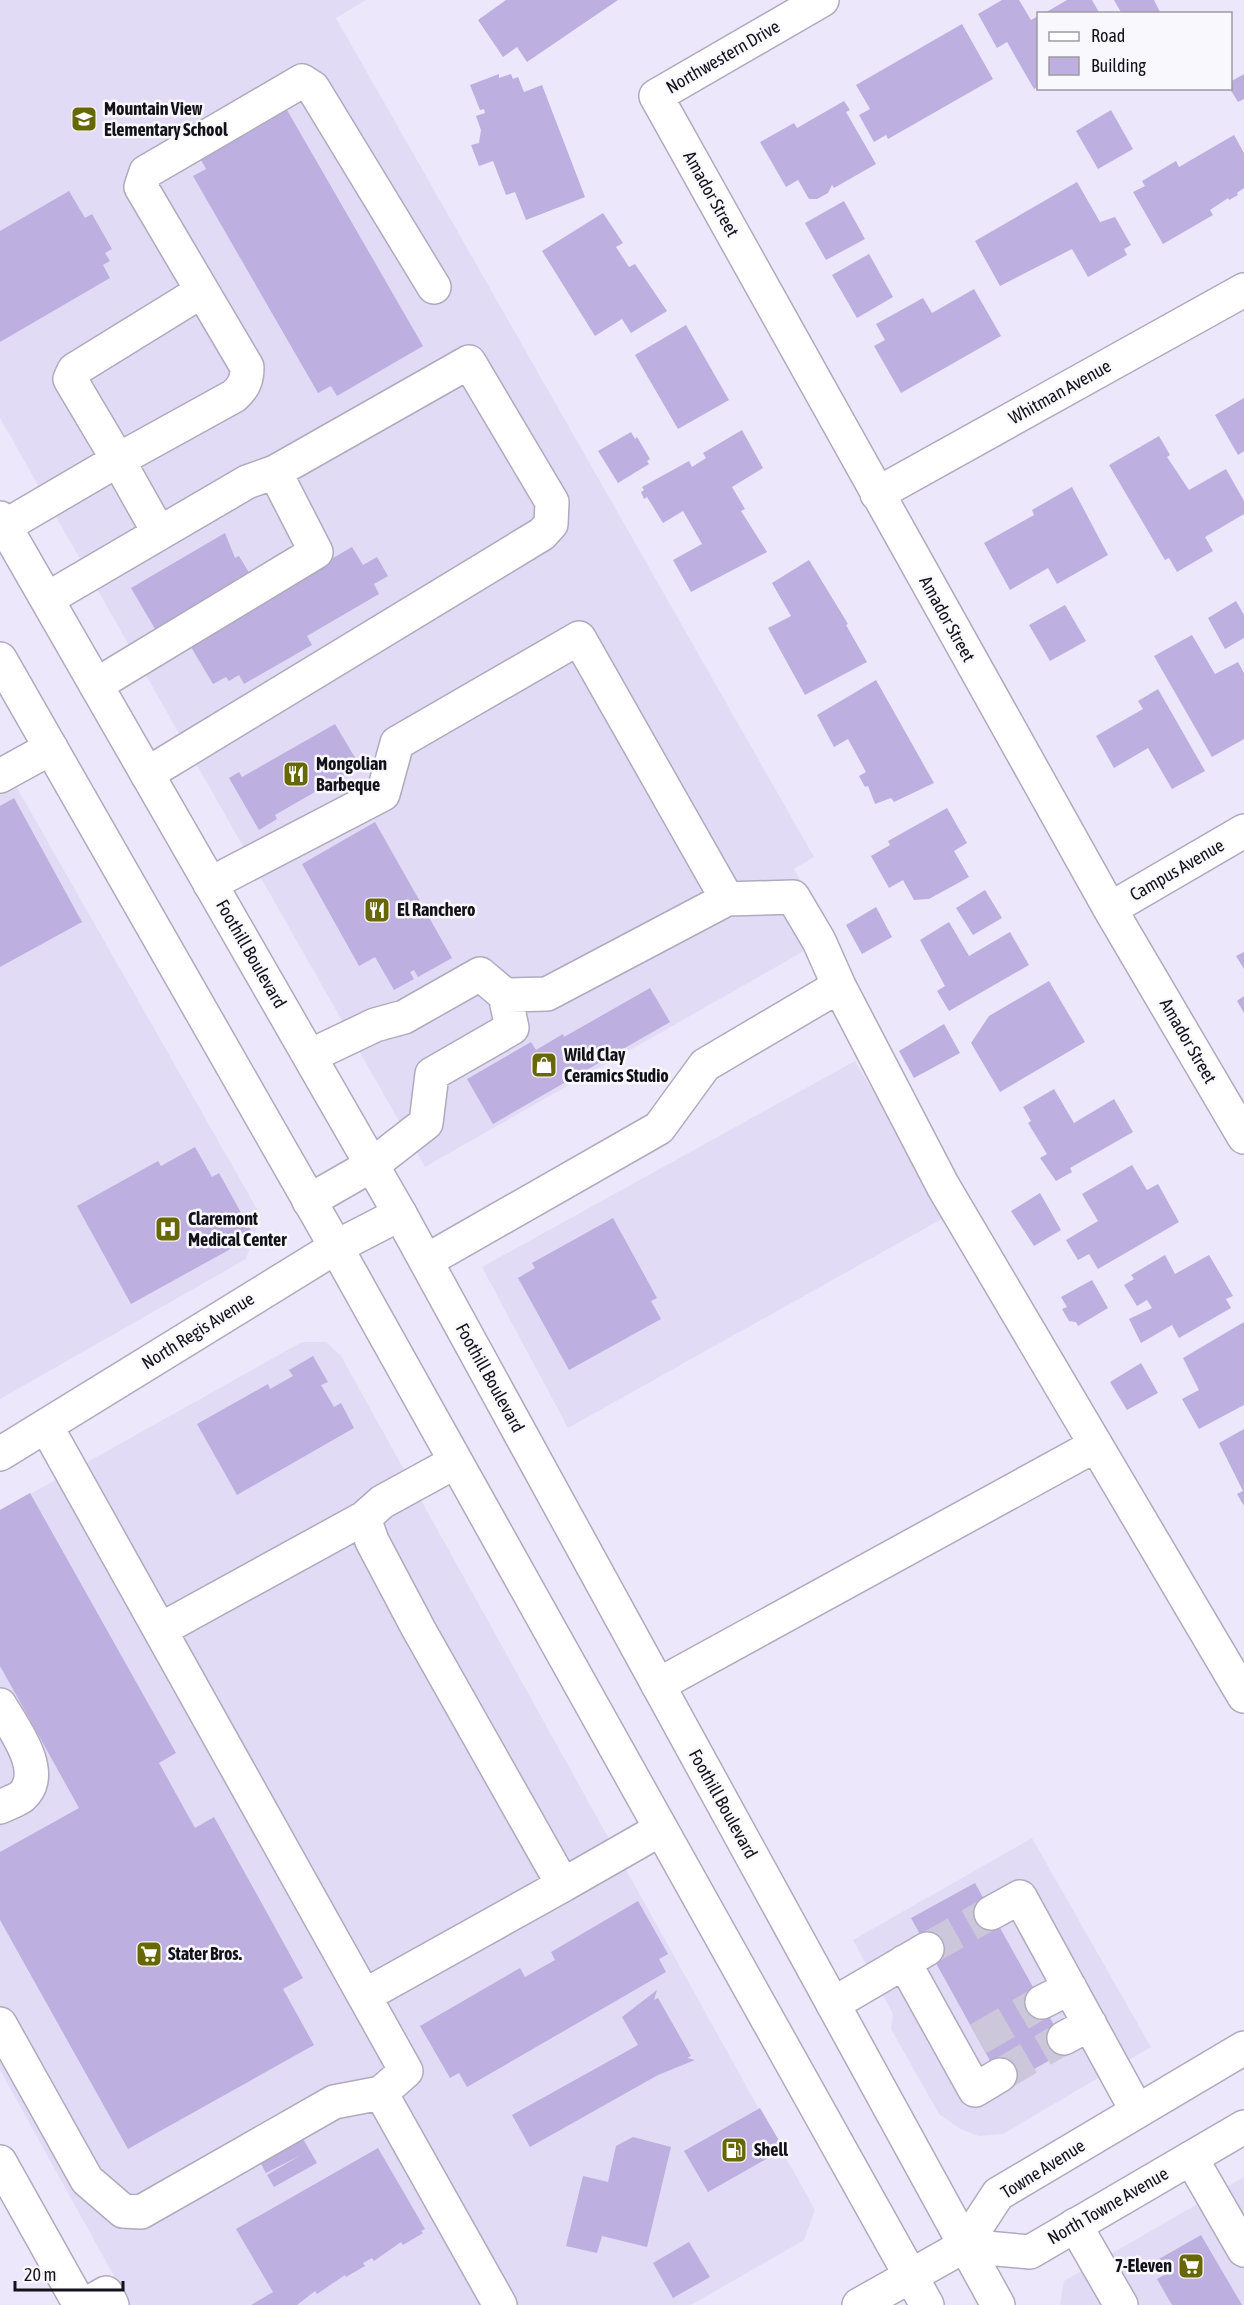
<svg xmlns="http://www.w3.org/2000/svg" width="1244" height="2305" viewBox="0 0 1244 2305" font-family="'Asap Condensed',sans-serif">
<rect width="100%" height="100%" fill="#ede7fc"/>
<path fill="#e2dbf6" d="M0,0h366l-30,18 478,839 -20,12 38,66 -407,232 -425,-749z
M0,758l261,458 -15,43 -246,140z
M855,1061l92,155 -379,212 -86,-161z
M302,1342h24l15,14 474,854 -11,30 -113,65h-561l-130,-235v-559z
M1032,1838l119,209 -148,87 -24,2 -19,-7 -21,-15 -48,-85 2,-15 -40,-74z
M1244,2177v128h-184l4,-24z"/>
<path fill="#bdafdf" d="M506,0h112l-91,62 -10,-15 -14,10 -25,-37z
M1002,0h17l12,20 7,-4v71l-4,2 -27,-47 -10,6 -19,-34z
M1067,0h25l8,14h-57z
M1114,0h40l7,14h-39z
M962,24l31,55 -105,60 -2,-4 -12,7 -15,-27 11,-6 -14,-24z
M499,74v4l12,-4 2,5 5,-2 6,15 18,-7 43,112 -59,23 -11,-28 -9,3 -13,-34 -14,5 -8,-21 8,-2 2,-13 -5,-14 9,-3 -1,-4 -4,1 -10,-25z
M1244,74v25l-6,3 -8,-13v-7z
M844,101l6,9 -4,2 30,52 -42,24 -2,-3 -4,8 -11,6h-8l-11,-19 -12,7 -26,-45 34,-19 3,5z
M287,110l136,236 -86,50 -6,-10 -13,7 -125,-217 13,-7 -5,-9z
M1111,110l22,39 -35,20 -22,-38z
M1234,135l10,18v35l-7,5 1,2 -9,5 -1,-2 -18,12 3,5 -50,29 -30,-52 12,-6 -3,-5 34,-20 3,6z
M1077,182l23,40 15,-5 16,28 -7,4 3,6 -39,22 -16,-28 -72,37 -25,-45z
M69,191l16,27 7,-4 20,35 -7,4 5,8 -7,4 7,13 -110,64v-111z
M844,201l21,38 -39,21 -21,-37z
M603,213l20,30 -7,4 13,20 6,-3 32,47 -36,22 -9,-14 -27,17 -53,-85z
M869,254l24,43 -36,21 -25,-43z
M974,289l27,47 -100,57 -27,-47 11,-6 -9,-16 47,-26 9,15z
M686,325l43,75 -51,29 -43,-74z
M1244,398v53l-6,4 -23,-40z
M742,430l21,38 -31,19 13,22 -4,2 26,41 -76,40 -18,-32 29,-16 -19,-33 -20,12 -16,-26 -3,2 -3,-7 3,-2 -2,-3 47,-26 3,6 14,-9 -3,-5z
M631,432l4,7 2,-2 13,22 -3,2 2,3 -31,19 -20,-32z
M1159,436l11,19 -3,2 22,33 37,-21 18,32v13l-39,23 8,14 -36,21 -8,-14 -4,2 -56,-95z
M1072,487l36,68 -51,29 -9,-16 -38,22 -26,-47 50,-28 -2,-5z
M225,533l10,25 4,-2 11,18 -95,55 -24,-41z
M352,547l11,18 14,-8 11,19 -14,8 5,10 -72,42 5,9 -68,39 -5,-9 -10,6 -3,-4 -13,7 -22,-37 13,-7 -3,-5z
M809,560l39,64 -2,1 21,37 -62,33 -37,-67 23,-12 -19,-33z
M1236,601l8,14v23l-19,11 -17,-31z
M1065,605l21,36 -36,20 -21,-36z
M1192,635l23,39 23,-12 6,11v66l-32,18 -58,-101z
M876,680l58,103 -40,19 -3,-4 -16,6 -7,-18 -3,1 -6,-11 7,-4 -18,-33 -14,8 -17,-32z
M1158,689l47,82 -33,18 -24,-41 -34,20 -18,-32 47,-27 -5,-8z
M335,724l25,42 -85,49 2,4 -18,11 -30,-52 10,-6 3,5z
M14,798l68,124 -82,45v-161z
M947,808l20,35 -13,8 15,26 -40,22 -15,1 -11,-20 -14,8 -18,-32 19,-11 -2,-4z
M375,822l77,136 -34,19 -4,-7 -4,2 4,7 -20,11 -19,-33 -16,9 -57,-102z
M985,890l17,28 -29,17 -17,-27z
M876,907l16,30 -30,17 -16,-29z
M949,922l20,34 41,-24 19,33 -80,46 -12,-20 8,-5 -25,-46z
M1244,952v17l-8,-13z
M1049,981l36,61 -85,50 -29,-49 18,-27z
M650,988l20,34 -177,102 -26,-45 64,-37 5,8 27,-16 1,3z
M1244,996v17l-7,-12z
M944,1024l16,29 -46,25 -15,-27z
M1054,1089l20,34 40,-24 19,33 -63,36 2,4 -16,9 -16,-23 7,-4 -19,-31 3,-2 -8,-14z
M195,1147l17,30 7,-4 35,63 -123,68 -54,-98 81,-45 3,5z
M1132,1165l15,25 11,-6 21,38 -81,47 -9,-15 -11,6 -12,-20 32,-19 -16,-27z
M1040,1193l21,37 -27,16 -23,-35z
M613,1218l44,80 -6,3 10,18 -92,51 -51,-92 17,-10 -3,-5z
M1165,1255l10,19 34,-19 24,41 -7,3 5,9 -52,30 -7,-13 -31,18 -12,-24 23,-11 -5,-8 -10,6 -13,-21 10,-6 -3,-4z
M1092,1280l16,28 -30,18 -2,-4 -7,-1 -7,-12 5,-2 -6,-10z
M1244,1322v83l-45,24 -17,-30 17,-9 -16,-32z
M313,1356l15,26 -7,3 13,22 7,-4 13,25 -117,67 -40,-71 71,-40 2,5 23,-13 -4,-6z
M1141,1363l17,30 -31,17 -17,-28z
M1244,1429v77l-7,-12 6,-3 -24,-48z
M30,1493l146,260 -17,10 36,65 19,-11 89,161 -20,11 31,56 -186,104 -128,-229v-68l79,-44 -79,-142v-156z
M975,1883l93,167 -64,36 -93,-168z
M638,1901l30,53 -9,5 7,13 -199,115 -8,-14 -9,5 -30,-52 100,-58 5,9 30,-17 -4,-8z
M657,1990l-3,10 4,-2 33,58 -4,2 8,2 -37,15 -128,72 -18,-32 126,-70 -16,-28z
M760,2108l24,41 -76,43 -24,-41z
M302,2137l15,26 -43,24 -7,-12 34,-20 -35,18 -6,-11z
M633,2137l38,10 -24,100 -45,-11 -5,17 -31,-7 17,-70 25,6 8,-36z
M378,2148l47,81 -4,2 2,2 -20,12 -2,-3 -27,19 -2,-3 -9,5 2,3 -19,11 -1,-2 -28,19 -2,-3 -18,14h-46l22,-13 -37,-63z
M1201,2235l41,70h-70l-15,-26 11,-6 -9,-14z
M689,2242l21,35 -37,21 -20,-35z"/>
<g fill="none" stroke-linecap="round" stroke-linejoin="round">
<path stroke="#ccc7da" stroke-width="33" stroke-dasharray="33 16" stroke-linecap="butt" d="M927,1949l64,-36
M978,2039l64,-37
M1000,2075l64,-37"/>
<g stroke="#b0aabe" stroke-width="36">
<path id="minor" d="M822,0l-166,96 454,813 134,228
M202,291l-128,79 -4,9 48,81 116,-64c10,-9 13,-16 13,-29l-106,-180 5,-15 156,-91 11,7 121,199
M877,494l367,-204
M0,529l118,-69 41,73
M47,599l200,-117 28,-10 194,-110 83,140 -1,22 -9,10 -395,240
M96,685l220,-133 -41,-80
M0,776l51,-28
M210,884l173,-90 14,-51 182,-105 148,261 -180,95 -42,1
M727,899l66,-2 26,44 20,45 104,200 301,510
M1110,909l134,-78
M309,1201l63,-36 54,-42 6,-49 80,-46 -7,-33 -25,-21 -76,43 -29,8 -65,31
M426,1261l233,-133 46,-63 134,-79
M46,1426l360,645 -25,22 119,212
M0,1454l336,-207 64,-33
M455,1462l-73,40 -18,16 8,23 46,87 145,257 98,-56
M160,1630l204,-112
M658,1685l438,-240
M0,1705c13,23 49,68 21,92 -6,4 -15,7 -21,10
M991,1913l29,-16 117,214
M904,1962l71,128 25,-15
M364,1996l199,-111
M1042,2002l28,-14
M833,2004l94,-55
M0,2024l87,156 36,31 18,1 193,-110 47,-9
M1064,2038l26,-14
M1191,2158l53,92
M0,2162l80,143
M1075,2225l46,80
M85,2305l21,-12 6,12"/>
</g>
<g stroke="#b0aabe" stroke-width="36">
<path id="major" d="M0,518l400,696 598,1091
M0,659l336,588 591,1058
M964,2246l66,6 214,-125
M859,2305l105,-59 34,-52 246,-146"/>
</g>
<use href="#minor" stroke="#fff" stroke-width="33"/>
<use href="#major" stroke="#fff" stroke-width="33"/>
</g>
<defs>
<g id="school-square" transform="scale(1.35)"><rect x="-9" y="-9" width="18" height="18" rx="4" fill="#676805" stroke="#f9f8fc"/><path d="M0-5L7-2L0 1L-7-2ZM-4 1L0 2.5L4 1V4Q0 6-4 4Z" fill="#fff"/></g>
<g id="restaurant-square" transform="scale(1.35)"><rect x="-9" y="-9" width="18" height="18" rx="4" fill="#676805" stroke="#f9f8fc"/><path d="M-5-6h1v4h1v-4h1v4h1v-4h1v5L-1.5 .5V6h-2V.5L-5-1ZM5-6V6H3V1.5H1.5Q1.5-4 5-6Z" fill="#fff"/></g>
<g id="shop-square" transform="scale(1.35)"><rect x="-9" y="-9" width="18" height="18" rx="4" fill="#676805" stroke="#f9f8fc"/><path d="M-5-2.5h2.3a2.7 3.5 0 0 1 5.4 0H5L5.5 6h-11ZM-1.5-2.5h3a1.5 2.3 0 0 0-3 0Z" fill="#fff"/></g>
<g id="hospital-square" transform="scale(1.35)"><rect x="-9" y="-9" width="18" height="18" rx="4" fill="#676805" stroke="#f9f8fc"/><path d="M-5-5h3v3.5h4V-5h3V5h-3V1.5h-4V5h-3Z" fill="#fff"/></g>
<g id="supermarket-square" transform="scale(1.35)"><rect x="-9" y="-9" width="18" height="18" rx="4" fill="#676805" stroke="#f9f8fc"/><path d="M-6-5.5h2.5l.6 2H6L4.5 2H-2.5L-4.4-4H-6ZM-1.5 3.2a1.3 1.3 0 1 0 .1 0ZM3 3.2a1.3 1.3 0 1 0 .1 0Z" fill="#fff"/></g>
<g id="fuel-square" transform="scale(1.35)"><rect x="-9" y="-9" width="18" height="18" rx="4" fill="#676805" stroke="#f9f8fc"/><path d="M-5.5-6h7V0h2V4h1.3V-2.5L3-4.5l.8-.8L6-3V5H2.5V1h-1V6h-7ZM-4.2-4.7v3.2H.2V-4.7Z" fill="#fff"/></g>
</defs>
<g fill-rule="evenodd">
<use href="#school-square" x="84" y="119"/>
<use href="#restaurant-square" x="296" y="774"/>
<use href="#restaurant-square" x="377" y="910"/>
<use href="#shop-square" x="544" y="1065"/>
<use href="#hospital-square" x="168" y="1229"/>
<use href="#supermarket-square" x="149" y="1954"/>
<use href="#fuel-square" x="734" y="2150"/>
<use href="#supermarket-square" x="1191" y="2266"/>
</g>
<g text-anchor="middle" stroke-width="5" stroke-linejoin="round" paint-order="stroke">
<g font-size="18" fill="#141219" stroke="#f9f8fc">
<text transform="translate(723 57) rotate(-30)" y="6">Northwestern Drive</text>
<text transform="translate(711 194) rotate(61)" y="6">Amador Street</text>
<text transform="translate(1060 392) rotate(-29)" y="6">Whitman Avenue</text>
<text transform="translate(947 619) rotate(61)" y="6">Amador Street</text>
<text transform="translate(1177 870) rotate(-30)" y="6">Campus Avenue</text>
<text transform="translate(251 954) rotate(60)" y="6">Foothill Boulevard</text>
<text transform="translate(1188 1041) rotate(60)" y="6">Amador Street</text>
<text transform="translate(198 1331) rotate(-32)" y="6">North Regis Avenue</text>
<text transform="translate(490 1378) rotate(61)" y="6">Foothill Boulevard</text>
<text transform="translate(723 1804) rotate(61)" y="6">Foothill Boulevard</text>
<text transform="translate(1043 2169) rotate(-32)" y="6">Towne Avenue</text>
<text transform="translate(1108 2206) rotate(-30)" y="6">North Towne Avenue</text>
</g>
<g font-size="18" font-weight="bold" fill="#141219" stroke="#f9f8fc" text-anchor="start">
<text x="104" y="115">Mountain View<tspan x="104" dy="21">Elementary School</tspan></text>
<text x="316" y="770">Mongolian<tspan x="316" dy="21">Barbeque</tspan></text>
<text x="397" y="916">El Ranchero</text>
<text x="564" y="1061">Wild Clay<tspan x="564" dy="21">Ceramics Studio</tspan></text>
<text x="188" y="1225">Claremont<tspan x="188" dy="21">Medical Center</tspan></text>
<text x="168" y="1960">Stater Bros.</text>
<text x="754" y="2156">Shell</text>
<text x="1172" y="2272" text-anchor="end">7-Eleven</text>
</g>
</g>
<rect x="1037" y="12" width="195" height="78" fill="#f9f8fc" stroke="#9d9ca1" stroke-width="1.5"/>
<rect x="1049" y="32" width="30" height="9" fill="#ffffff" stroke="#9d9ca1" stroke-width="1.5"/>
<text x="1091" y="42" font-size="18" fill="#141219">Road</text>
<rect x="1049" y="57" width="30" height="18" fill="#bdafdf" stroke="#9d9ca1" stroke-width="1.5"/>
<text x="1091" y="72" font-size="18" fill="#141219">Building</text>
<path d="M15 2281v9h108v-9" fill="none" stroke="#141219" stroke-width="3"/>
<text x="24" y="2281" font-size="18" fill="#141219" stroke="#f9f8fc" stroke-width="4.5" paint-order="stroke">20 m</text>
</svg>
